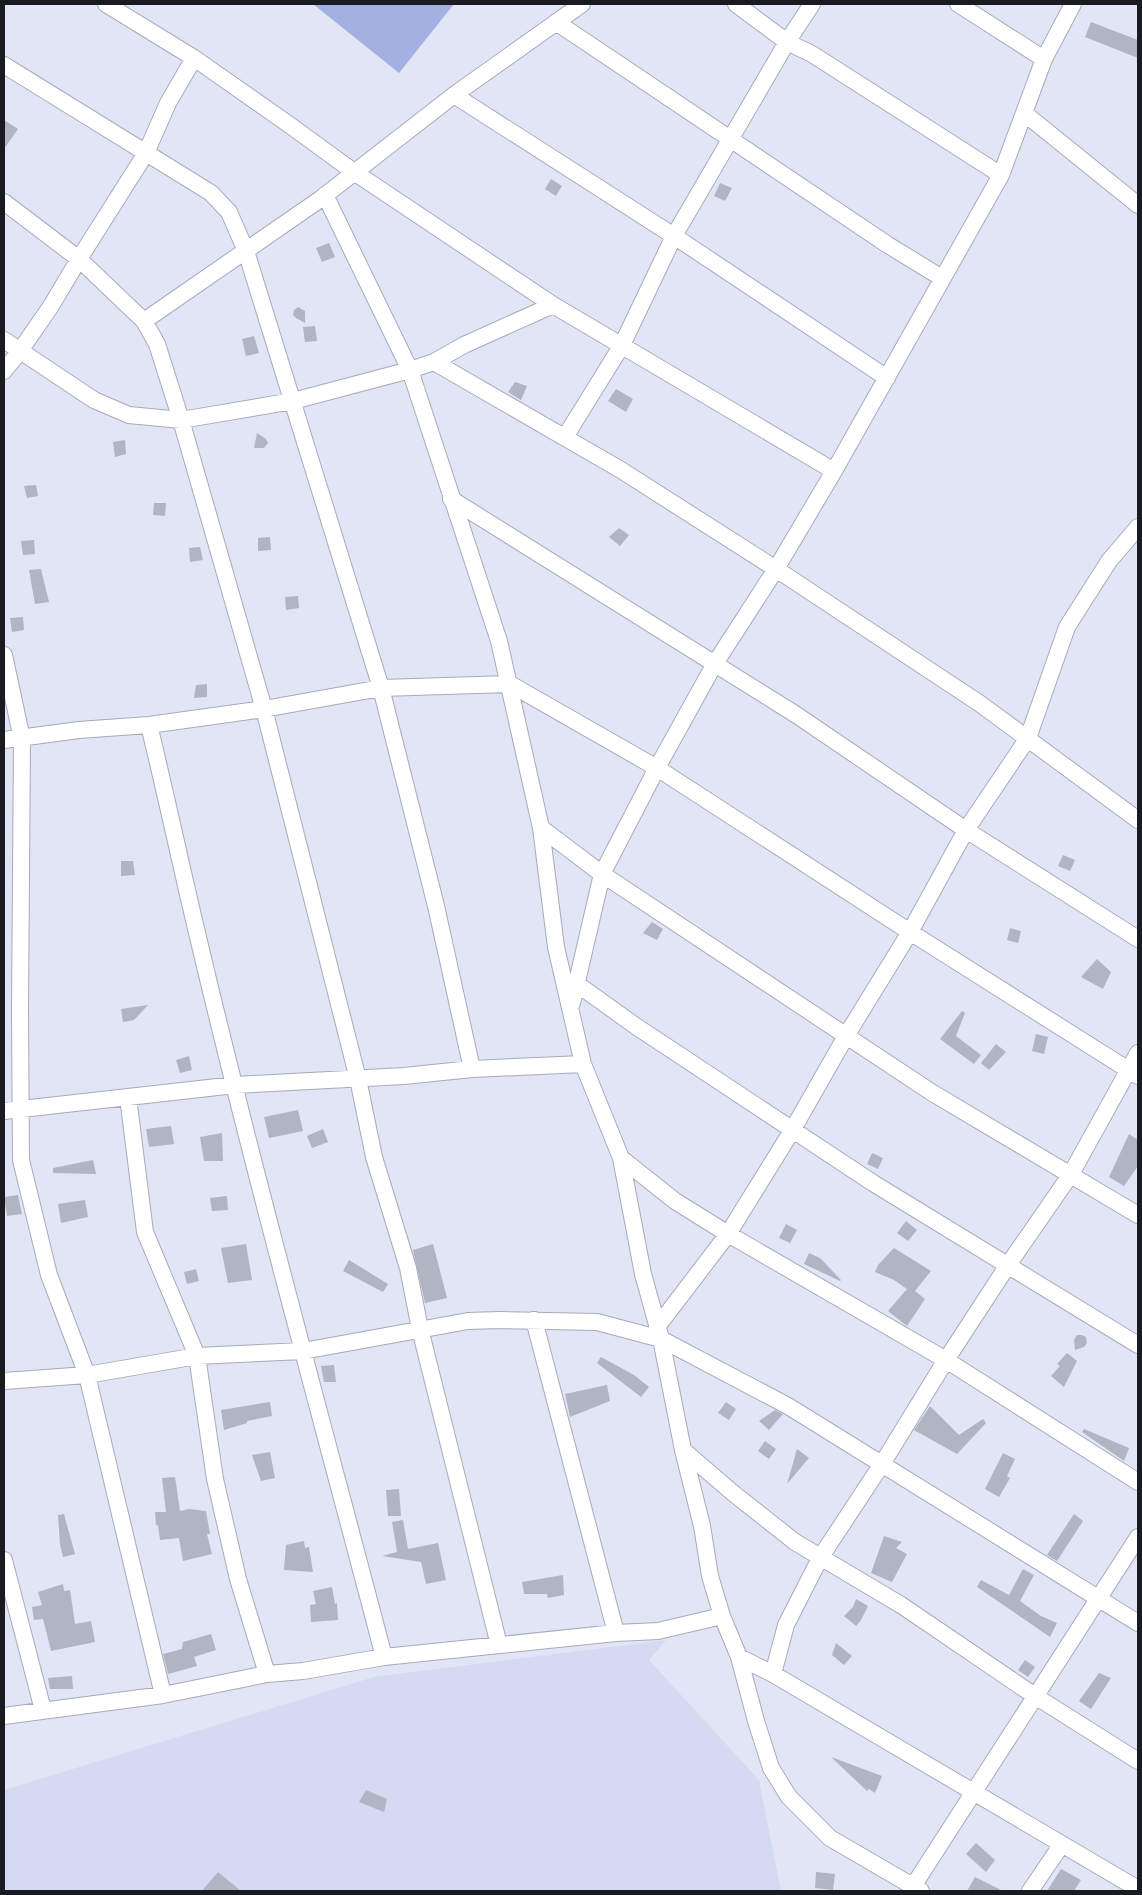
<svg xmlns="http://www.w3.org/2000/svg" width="1142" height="1895" viewBox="0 0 1142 1895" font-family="Mulish,sans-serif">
<rect width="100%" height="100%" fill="#e1e5f5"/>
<path fill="#d4daf1" d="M666,1640l-17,20 110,120 22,111h-777v-101l370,-113z"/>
<path fill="#a4b0e2" d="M313,4h141l-55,69z"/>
<path fill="#b0b4c3" d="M1091,22l47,18v18l-53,-21z
M4,120l14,9 -14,20z
M551,179l11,7 -6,10 -11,-7z
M720,183l12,5 -7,13 -11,-5z
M329,243l6,14 -13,5 -6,-14z
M298,307l7,4v12l-9,-5 -3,-3 1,-5z
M315,326l2,15 -12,1 -2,-15z
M254,336l5,17 -13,3 -4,-17z
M515,382l12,4 -6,14 -13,-8z
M616,389l17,10 -7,13 -18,-11z
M257,433l9,6 2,4 -4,5h-10z
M125,440l1,14 -11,3 -2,-15z
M36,485l2,11 -11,2 -3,-12z
M154,503h12l-1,13 -12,-1z
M619,528l10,7 -9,11 -11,-9z
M270,537l1,13 -13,1v-13z
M34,540l1,14 -12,1 -2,-14z
M200,547l3,13 -13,2 -1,-14z
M41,569l8,33 -14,2 -6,-34z
M298,596l1,12 -13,2 -1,-13z
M23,617l1,13 -12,2 -2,-14z
M207,684v13l-13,1 2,-13z
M1063,855l12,5 -5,11 -12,-5z
M121,861h12l2,14 -14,1z
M652,922l11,7 -6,11 -14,-7z
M1010,928l11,3 -3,12 -11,-3z
M1097,959l14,13 -8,17 -22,-12z
M148,1005l-14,15 -11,2 -2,-13z
M962,1011l3,2 -9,23 25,19 -7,9 -34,-25z
M1036,1034l12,3 -4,17 -12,-3z
M996,1044l10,8 -17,18 -8,-7z
M189,1056l3,14 -12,3 -4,-13z
M298,1110l5,21 -34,7 -5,-21z
M171,1126l3,18 -25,3 -3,-18z
M323,1129l5,13 -16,6 -5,-12z
M222,1133l1,28h-19l-4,-24z
M1129,1134l9,6v26l-14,20 -15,-9z
M872,1153l11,5 -5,11 -11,-5z
M93,1160l3,14 -43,-1v-5z
M18,1195l4,19 -15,2 -3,-19z
M227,1196l1,14 -16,1 -2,-13z
M85,1200l3,17 -27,6 -3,-19z
M906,1221l11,9 -9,11 -11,-8z
M786,1224l11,6 -7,13 -11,-5z
M246,1244l6,36 -24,3 -7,-35z
M433,1244l14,54 -22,5 -12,-53z
M894,1248l37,23 -16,20 10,8 -18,27 -19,-15 19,-22 -13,-9 -19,-8 3,-7z
M809,1253l11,5 21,22 -1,1 -36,-17z
M349,1260l39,24 -5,8 -40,-21z
M196,1269l3,12 -12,3 -3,-12z
M1077,1335h5l4,2 1,6 -3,4 -9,3 -1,-10z
M1067,1353l10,8 -13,26 -13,-11 9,-10 -3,-2z
M601,1357l33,18 15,12 -8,10 -44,-34z
M334,1365l2,17h-12l-3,-16z
M607,1385l3,16 -40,16 -5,-23z
M270,1402l2,14 -25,5v2l-23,7 -3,-20z
M726,1402l10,7 -7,11 -11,-7z
M930,1406l29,29 24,-16 3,4 -29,31 -43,-24z
M775,1410l8,4 -14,16 -10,-9z
M1084,1429l45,19 -5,13 -42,-29z
M765,1441l11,8 -7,10 -11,-8z
M797,1449l12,9 -22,26z
M270,1452l5,26 -14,3 -9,-26z
M1003,1453l12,6 -8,17 3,2 -11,19 -14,-8z
M175,1477l5,34 9,-2 17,2 4,23h-3l5,20 -29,7 -4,-23 -19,2 -2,-15h-2l-1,-13h11l-4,-34z
M399,1489l2,27h-13l-2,-26z
M64,1514l11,40 -12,3 -3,-13 -2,-29z
M1074,1514l9,7 -26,40 -10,-6z
M403,1520l5,29 30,-6 8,37 -20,4 -5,-22 -39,-6 15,-4 -5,-30z
M884,1536l18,6 -6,6 11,6 -15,28 -21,-9z
M304,1541l1,7 4,-1 4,25 -29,-2 2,-25z
M1023,1569l11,6 -14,26 21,15 16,7 -7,14 -73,-50 4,-7 28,15z
M563,1575l1,20 -16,3 -1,-4h-23l-2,-12z
M63,1584l1,7 6,-1 5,34 16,-3 4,21 -44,9 -8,-32 -9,1 -2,-13 10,-2 -4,-13z
M332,1587l3,17 2,-1 1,17 -27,2 -1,-17 6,-1 -3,-13z
M856,1599l12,7 -7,14 -5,6 -12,-10 9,-9z
M211,1634l5,16 -22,7 3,9 -29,8 -5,-20 19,-5 1,-7z
M836,1643l16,13 -8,9 -12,-10z
M1025,1660l10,7 -7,10 -10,-7z
M1099,1673l12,5 -20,31 -12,-8z
M72,1676l1,13h-23l-2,-11z
M831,1757l51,19 -7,17 -6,-4 -2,2z
M366,1790l21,9 -3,13 -25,-10z
M976,1843l19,17 -9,12 -20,-18z
M1061,1869l20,11 -7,11h-27z
M218,1872l23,19h-39z
M816,1872l19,2 -2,16 -18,-2z
M975,1877l28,14h-36z"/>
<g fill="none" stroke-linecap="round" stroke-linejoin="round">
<g stroke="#a7aab9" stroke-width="18">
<path id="street" d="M106,4l88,54 97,68 63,46 199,133
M736,4l51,38 25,12 189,121
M958,4l86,55
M556,22l332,223 54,33
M4,65l207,128 18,19 17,39 135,437 55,218 36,163
M454,95l220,141 213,142
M1024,113l114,92
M4,202l75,57 65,62 13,23 24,76 83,289 94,370 16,78 34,111 12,61 79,316
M144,321l175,-121 135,-105 128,-91
M4,340l90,60 35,15 52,5 112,-19 117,-31 24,-8 30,-17 89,-40 281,166
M434,362l187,108 155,99 203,134 159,117
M4,371l16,-20 31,-45 28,-47 67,-106 22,-50 26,-45
M565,437l57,-92 52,-109 113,-194 25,-38
M451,499l344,215 171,116 172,109
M4,655l18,84 -2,272 1,149 28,115 38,100 76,320
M149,725c17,70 32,141 49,212 57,241 123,480 186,720
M4,740l75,-10 70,-5 115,-16 117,-21 129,-4 147,84 253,164 228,144
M541,828l61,46 329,218 207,123
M577,984l60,43 236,156 265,162
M572,1003l30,-129 55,-106 57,-103 62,-96 58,-98 167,-296 43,-116 29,-55
M128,1097l17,135 52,124 18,123 23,100 29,95
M4,1111l231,-26 169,-9 68,-7 111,-5
M621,1158l54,43 53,33 218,126 192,122
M534,1320l82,313
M657,1327l71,-93 65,-105 53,-93 64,-104 56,-102 62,-92 39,-111 42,-66 29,-34
M4,1381l83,-6 110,-19 106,-5 165,-30 32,-1 97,2 64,17 127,67 350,217
M683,1450l50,43 62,49 106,63 134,91 103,65
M4,1560l39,150
M722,1616l17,41 17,64 15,47 18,29 41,41 91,53
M739,1657l34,17 365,215
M773,1674l13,-49 34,-67 62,-94 64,-104 62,-95 63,-91 67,-121
M4,1716l159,-21 104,-21 36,-3 81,-14 232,-24 42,-2 64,-15 -12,-40 -8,-50 -19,-76 -22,-111 -18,-65 -22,-116 -38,-94 -27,-117 -15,-119 -42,-187 -89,-271 -85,-175
M910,1891l228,-354
M1030,1891l32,-47"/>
</g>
<use href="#street" stroke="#fff" stroke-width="16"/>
</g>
<rect width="1142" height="1895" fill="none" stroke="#191b20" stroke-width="10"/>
</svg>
